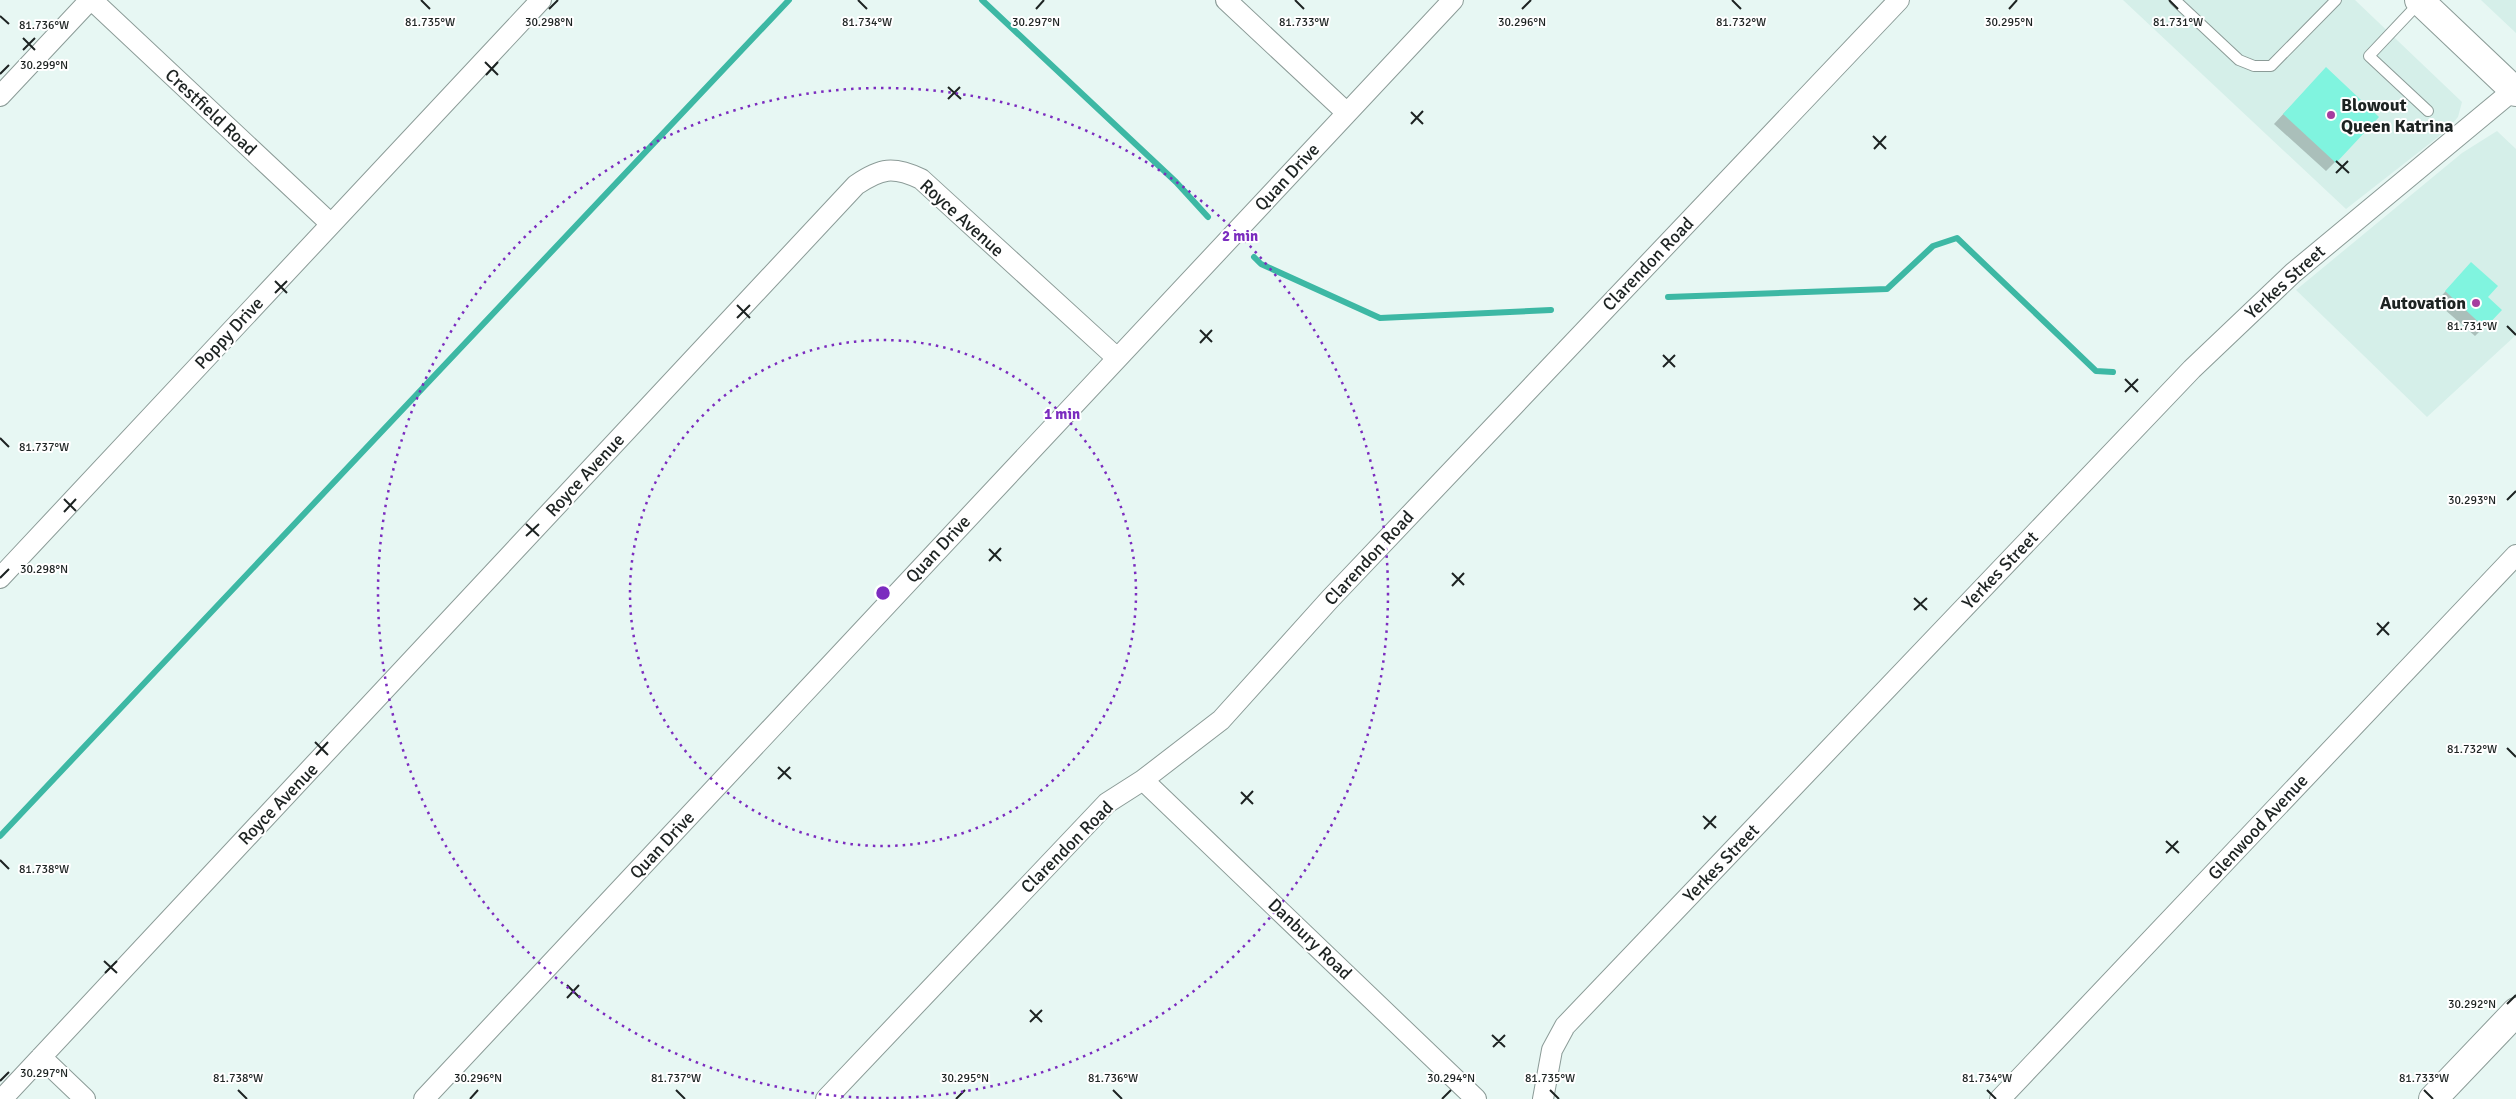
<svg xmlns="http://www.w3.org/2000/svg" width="2516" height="1099" viewBox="0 0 2516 1099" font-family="Signika,sans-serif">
<rect width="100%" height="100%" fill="#e7f7f3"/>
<path fill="#d5efe9" d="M2123,0h232l107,102 -4,15 -11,13 -101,79z
M2481,0h35v33z
M2497,131l19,18v186l-89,82 -131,-127 166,-137z"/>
<path fill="#0003" d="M2317,78l18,84 -9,9 -52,-47z
M2462,273l24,24 -2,30 -9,9 -39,-34z"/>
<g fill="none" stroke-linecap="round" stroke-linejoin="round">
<path stroke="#3db8a4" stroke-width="6" d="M982,0l194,182 32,35
M1254,257l7,7 119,54 171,-8
M1668,297l219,-8 46,-43 24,-8 139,133 17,1
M0,836l789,-836"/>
</g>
<path fill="#80f4df" d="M2326,67l53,50 -43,46 -53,-49z
M2471,262l27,24 -10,11 14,13 -17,18 -40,-37z"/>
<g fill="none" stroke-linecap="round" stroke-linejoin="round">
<g stroke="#8b9b97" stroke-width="12">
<path id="lane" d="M2175,0l64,60 15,6h17l65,-66
M2420,2l-51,54 59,55"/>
</g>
<g stroke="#8b9b97" stroke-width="22">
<path id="street" d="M92,0l239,224
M1226,0l121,113
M0,96l90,-96
M0,578l541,-578
M1143,780l333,319
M41,1057l44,42
M2,1099l854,-914c25,-17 37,-19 65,-6l196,179
M424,1099l1029,-1099
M826,1099l281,-296 36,-23 78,-60 109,-121 569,-599
M1543,1099l9,-49 13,-24 627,-657 101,-96 223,-185
M2000,1099l516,-544"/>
</g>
<g stroke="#8b9b97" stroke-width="30">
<path id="secondary" d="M2433,1099l83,-87"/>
</g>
<g stroke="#8b9b97" stroke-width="30">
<path id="primary" d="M2419,0l97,92"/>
</g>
<use href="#lane" stroke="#fff" stroke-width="10"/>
<use href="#street" stroke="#fff" stroke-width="20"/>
<use href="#secondary" stroke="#fff" stroke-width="28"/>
<use href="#primary" stroke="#fff" stroke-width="28"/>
</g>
<path fill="none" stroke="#1d2322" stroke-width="2" d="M421,0l9,9M858,0l9,9M1295,0l9,9M1732,0l9,9M2169,0l9,9M549,9l9,-9M1036,9l8,-9M1522,9l9,-9M2009,9l8,-9M0,16l9,8M23,38l12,12M23,50l12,-12M485,62l13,13M0,74l9,-9M486,75l12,-13M948,87l13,12M948,99l12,-12M1411,112l12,12M1411,124l12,-13M1873,136l13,13M1874,149l12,-13M2336,161l13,12M2336,173l12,-12M275,281l12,12M275,293l12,-12M737,305l13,13M737,318l13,-13M2507,326l9,9M1200,330l12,12M1200,343l12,-13M1663,355l12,12M1663,367l12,-12M2125,379l13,13M2125,392l13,-13M0,438l9,9M64,499l12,12M2507,500l9,-9M64,512l12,-13M526,524l13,12M526,536l13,-12M989,549l12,12M989,561l12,-13M1452,573l12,12M0,578l9,-9M1452,586l12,-13M1914,598l13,12M1914,610l13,-12M2377,623l12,12M2377,635l12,-13M315,742l13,13M2507,748l9,9M316,755l12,-13M778,767l13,12M778,779l12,-12M1241,792l12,12M1241,804l12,-13M1703,816l13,12M1704,829l12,-13M2166,841l13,12M2166,853l12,-12M0,860l9,9M104,961l13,12M105,973l12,-12M567,985l13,13M567,998l12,-13M2507,1004l9,-9M1030,1010l12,12M1030,1022l12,-12M1492,1035l13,12M1493,1047l12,-12M0,1081l9,-9M238,1090l9,9M676,1090l9,9M1113,1090l9,9M1550,1090l9,9M1987,1090l9,9M2424,1090l9,9M470,1099l8,-9M956,1099l9,-9M1442,1099l9,-9"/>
<g fill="none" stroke="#7b2cbf" stroke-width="2.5" stroke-dasharray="2.5 5">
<circle cx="883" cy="593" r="253"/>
<circle cx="883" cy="593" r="505"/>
</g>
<g fill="#a63d9f" stroke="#fff" stroke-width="2">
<circle cx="2331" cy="115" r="5"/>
<circle cx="2476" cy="303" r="5"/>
</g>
<g text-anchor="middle" stroke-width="4" stroke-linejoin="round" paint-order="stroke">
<g font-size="18" font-weight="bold" fill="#1d2322" stroke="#fff" text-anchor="start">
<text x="2341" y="111">Blowout<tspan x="2341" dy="21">Queen Katrina</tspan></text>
<text x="2466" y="309" text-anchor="end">Autovation</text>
</g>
<g font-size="18" fill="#1d2322" stroke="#fff">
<text transform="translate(211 112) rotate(43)" y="6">Crestfield Road</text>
<text transform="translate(1287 177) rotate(-47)" y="6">Quan Drive</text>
<text transform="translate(962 218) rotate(42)" y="6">Royce Avenue</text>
<text transform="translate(1648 264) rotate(-46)" y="6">Clarendon Road</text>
<text transform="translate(2285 282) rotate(-42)" y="6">Yerkes Street</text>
<text transform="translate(229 333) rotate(-47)" y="6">Poppy Drive</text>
<text transform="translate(585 475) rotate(-47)" y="6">Royce Avenue</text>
<text transform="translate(938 549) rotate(-47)" y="6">Quan Drive</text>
<text transform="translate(1369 558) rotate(-47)" y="6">Clarendon Road</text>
<text transform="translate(2000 570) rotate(-46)" y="6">Yerkes Street</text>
<text transform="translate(278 804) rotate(-46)" y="6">Royce Avenue</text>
<text transform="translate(2258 827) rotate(-47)" y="6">Glenwood Avenue</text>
<text transform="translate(662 845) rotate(-47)" y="6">Quan Drive</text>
<text transform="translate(1067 847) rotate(-45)" y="6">Clarendon Road</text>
<text transform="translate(1721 863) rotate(-46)" y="6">Yerkes Street</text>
<text transform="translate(1310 939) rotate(44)" y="6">Danbury Road</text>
</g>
</g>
<g font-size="12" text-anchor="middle" fill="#1d2322" stroke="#fff" stroke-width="4" stroke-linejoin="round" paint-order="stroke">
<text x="430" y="26">81.735°W</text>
<text x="867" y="26">81.734°W</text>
<text x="1304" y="26">81.733°W</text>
<text x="1741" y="26">81.732°W</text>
<text x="2178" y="26">81.731°W</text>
<text x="549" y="26">30.298°N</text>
<text x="1036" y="26">30.297°N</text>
<text x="1522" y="26">30.296°N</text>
<text x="2009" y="26">30.295°N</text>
<text x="44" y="29">81.736°W</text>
<text x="44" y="69">30.299°N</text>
<text x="2472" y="330">81.731°W</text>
<text x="44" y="451">81.737°W</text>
<text x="2472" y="504">30.293°N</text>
<text x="44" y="573">30.298°N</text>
<text x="2472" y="753">81.732°W</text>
<text x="44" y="873">81.738°W</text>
<text x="2472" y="1008">30.292°N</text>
<text x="44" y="1077">30.297°N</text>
<text x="478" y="1082">30.296°N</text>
<text x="965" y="1082">30.295°N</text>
<text x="1451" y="1082">30.294°N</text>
<text x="238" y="1082">81.738°W</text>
<text x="676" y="1082">81.737°W</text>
<text x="1113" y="1082">81.736°W</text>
<text x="1550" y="1082">81.735°W</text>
<text x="1987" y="1082">81.734°W</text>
<text x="2424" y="1082">81.733°W</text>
</g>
<circle cx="883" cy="593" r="8" fill="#7b2cbf" stroke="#fff" stroke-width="2.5"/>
<g font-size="15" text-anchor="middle" font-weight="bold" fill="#7b2cbf" stroke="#fff" stroke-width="4" stroke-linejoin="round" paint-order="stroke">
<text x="1240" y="241">2 min</text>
<text x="1062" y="419">1 min</text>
</g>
</svg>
